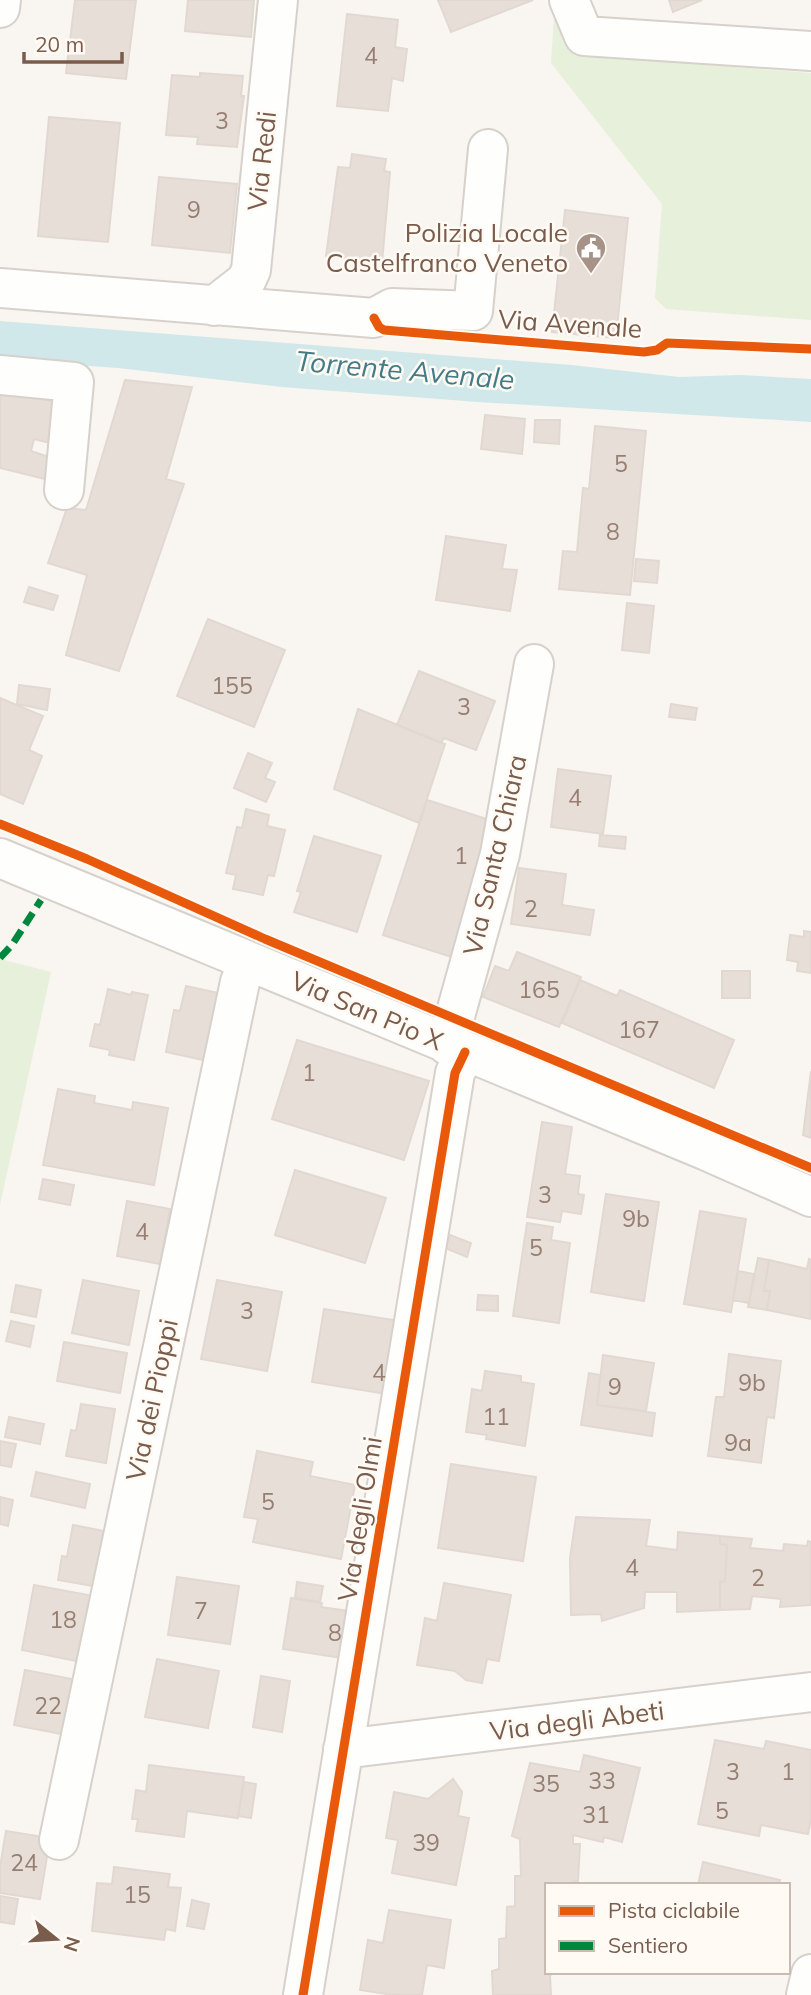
<svg xmlns="http://www.w3.org/2000/svg" width="811" height="1995" viewBox="0 0 811 1995" font-family="Mulish,sans-serif">
<rect width="100%" height="100%" fill="#f9f5f0"/>
<path fill="#e7f0db" d="M555,0l33,54 7,2 216,17v247l-145,-11 -11,-11 7,-94 -111,-141z
M0,959l51,13 -51,233z"/>
<path fill="#d0e8ea" d="M0,321l572,44 107,12 61,-2 71,4v43l-333,-20 -196,-15 -164,-19 -118,-8z"/>
<path fill="#e6ded7" stroke="#e2d8d2" stroke-width="2" d="M75,0h61l-10,79 -60,-6z
M188,0h66l-3,37 -66,-6z
M438,0h95l-82,32z
M669,0h33l-29,12z
M347,14l51,6 -3,27 12,2 -4,32 -11,-3 -4,33 -51,-5z
M200,73l43,3 -2,20h3l-7,51 -40,-3 1,-7 -32,-2 6,-60 28,2z
M49,117l71,6 -12,119 -70,-6z
M352,154l34,5 -2,12 6,1 -8,91 -56,-7 12,-89 12,1z
M159,177l78,7 -7,69 -78,-8z
M565,210l63,8 -12,120 -64,-6z
M125,380l67,7 -26,92 18,5 -65,187 -53,-16 21,-80 -39,-12 19,-55 19,2z
M0,388l62,16 -8,40 -20,-5 -3,12 18,6 -4,22 -45,-11z
M485,415l40,4 -3,35 -41,-5z
M535,420h25l-1,24 -25,-2z
M595,426l51,5 -16,164 -71,-6 4,-38 14,1 6,-64 6,1z
M446,536l60,9 -4,24 15,1 -7,41 -74,-11z
M636,559l23,2 -2,22 -23,-2z
M29,587l29,9 -5,14 -29,-8z
M627,603l27,3 -5,47 -27,-3z
M208,619l77,31 -31,77 -77,-31z
M419,671l76,30 -19,49 -32,-12 -3,5 -44,-18z
M19,685l31,4 -3,21 -30,-6z
M0,698l43,18 -14,34 13,6 -19,48 -23,-10z
M671,704l26,4 -2,12 -26,-3z
M358,709l87,35 -26,79 -85,-34z
M248,753l24,10 -7,15 10,4 -9,20 -32,-14z
M558,769l53,7 -8,58 -52,-7z
M427,800l75,24 -44,135 -75,-24z
M246,809l23,6 -2,11 18,4 -11,46 -6,-1 -5,20 -30,-6 3,-14 -10,-2 11,-46 5,1z
M600,835l26,2 -1,12 -26,-3z
M314,836l67,20 -24,76 -63,-20 7,-20 -4,-1z
M519,868l47,6 -4,31 32,5 -4,25 -79,-11z
M804,931l7,1v41l-14,-2 1,-9 -11,-2 3,-25 14,2z
M517,952l64,25 -22,50 -76,-30 12,-31 14,5z
M722,971h28v27h-28z
M580,980l37,16 3,-6 114,50 -20,48 -152,-65z
M186,986l37,8 -15,67 -42,-9 8,-42 6,1z
M108,989l23,6 1,-3 16,3 -14,65 -25,-5 1,-5 -20,-4 5,-22 5,1z
M297,1040l132,41 -25,79 -132,-41z
M811,1071v67l-8,-3z
M58,1089l37,7 -1,7 38,7 1,-8 35,6 -14,77 -111,-20z
M542,1122l30,5 -7,47 15,2 -2,18 6,1 -3,19 -19,-3 -2,11 -33,-5z
M295,1170l91,28 -21,65 -90,-28z
M43,1179l31,6 -4,20 -31,-6z
M606,1194l53,8 -15,99 -53,-9z
M127,1201l43,8 -10,55 -43,-8z
M700,1211l46,8 -15,93 -47,-8z
M527,1223l26,4 -2,13 19,3 -11,80 -46,-7z
M450,1235l21,8 -4,14 -22,-9z
M758,1258l11,2 -5,31h6l-3,19 -19,-3z
M809,1259l2,1v59l-44,-9 3,-19h-6l5,-31 38,9z
M738,1271l16,3 -5,29 -16,-3z
M83,1280l56,11 -10,54 -57,-12z
M217,1280l65,12 -15,79 -66,-12z
M16,1285l25,5 -5,27 -25,-5z
M478,1295l20,1v15l-21,-1z
M324,1309l82,13 -13,73 -81,-13z
M11,1321l23,5 -4,21 -24,-6z
M64,1342l63,11 -7,40 -63,-12z
M729,1354l52,7 -7,57 -7,-1 -6,46 -53,-7 8,-59h8z
M603,1355l51,8 -8,48 -49,-6z
M485,1371l36,5v6l13,2 -9,62 -39,-7 1,-4 -21,-3 6,-43 10,2z
M589,1373l11,2 -3,30 58,8 -3,23 -71,-11z
M81,1404l34,5 -9,54 -40,-7 5,-26 5,1z
M9,1417l35,7 -4,20 -35,-7z
M0,1441l16,3 -5,23 -11,-2z
M257,1451l56,11 -3,14 45,9 -14,74 -88,-17 5,-23 -14,-2z
M451,1464l85,13 -13,84 -85,-13z
M36,1472l54,12 -5,24 -54,-12z
M0,1497l13,3 -5,26 -8,-2z
M576,1517l74,3 -4,26 31,4 1,-18 42,4v8l7,1 -2,36 -5,1v28l-43,2v-20h-32l-1,16 -42,13 -1,-7 -30,1 -1,-57z
M73,1525l36,7 -10,55 -41,-7 4,-24 5,1z
M720,1536l32,3 -2,9 33,3 1,-7 23,2 1,-5 3,1v63l-31,2 1,-8 -29,-3 -2,13 -30,1v-28l5,-1 2,-36 -7,-1z
M177,1577l62,9 -9,58 -62,-9z
M297,1582l26,4 -3,16 -25,-4z
M444,1583l67,12 -12,66 -12,-2 -5,24 -16,-3 -11,-9 -38,-6 8,-47 12,3z
M34,1585l65,12 -13,66 -64,-13z
M291,1598l31,5 -1,4 35,5 -7,47 -66,-10z
M157,1659l62,12 -11,57 -63,-11z
M25,1670l57,11 -10,55 -58,-11z
M261,1676l29,5 -8,51 -29,-5z
M715,1740l49,9 2,-8 45,9v69l-3,15 -47,-9 -2,11 -61,-12z
M584,1755l56,13 -18,74 -18,-5 -1,5 -30,-7v9h7l-2,37 -6,1v3h-25v87h10l-7,3 1,20h-58l-1,-24 7,-2v-30l7,-1 1,-31 8,-1v-30h6l-1,-37 -8,-3 18,-73 50,9z
M149,1765l95,12 -6,41 -51,-7 -3,26 -48,-6 2,-12h-6l4,-29 10,2z
M453,1779l9,13 -4,24 11,2 -13,67 -64,-12 6,-33 -12,-2 8,-46 34,7z
M244,1782l12,2 -5,34 -13,-2z
M6,1831l44,7 -10,61 -40,-6v-26z
M703,1862l77,18 -1,5h-81z
M114,1867l56,7 -2,13 13,1 -6,43 -9,-2 -2,11 -72,-9 5,-48 15,1z
M0,1896l18,3 -4,25 -14,-2z
M192,1900l17,4 -5,25 -17,-3z
M389,1910l62,10 -7,48 -17,-3 -5,30h-29l-33,-5 8,-50 15,3z"/>
<g fill="none" stroke-linecap="round" stroke-linejoin="round">
<g stroke="#d7d1cb" stroke-width="42">
<path id="minor" d="M569,0l15,36 227,15
M0,8l1,-8
M0,288l374,30 18,-10 81,3 15,-162
M214,306l32,-25 5,-11 27,-270
M0,375l74,7 -10,108
M0,858l707,293 104,46
M447,1045l53,-191 34,-190
M343,1749l468,-57
M59,1840l181,-858 8,-21
M303,1995l152,-922 10,-21
M806,1995l5,-21"/>
</g>
<use href="#minor" stroke="#fefefd" stroke-width="38"/>
<path stroke="#00873e" stroke-width="7" stroke-dasharray="14 7" stroke-linecap="butt" d="M0,958l12,-13 29,-45"/>
<g stroke="#fffaf3" stroke-width="13">
<path id="cycleway" d="M374,318l5,9 5,3 260,22 13,-2 10,-7 144,6
M0,824l87,35 178,80 546,229
M303,1995l152,-922 10,-21"/>
</g>
<use href="#cycleway" stroke="#e8590c" stroke-width="9"/>
</g>
<defs>
<g id="civic-pin" transform="scale(1.575)"><path d="M0 17L-7.5 6A9.5 9.5 0 1 1 7.5 6Z" fill="#a69286" stroke="#fffaf3"/><path d="M-.6-6.5H3V-4.5H.6V-3L4-1V1h2V6H-6V1h2V-1L-.6-3ZM-1.2 2.5V6h2.4V2.5Z" fill="#fff"/></g>
</defs>
<g fill-rule="evenodd">
<use href="#civic-pin" x="591" y="248"/>
</g>
<g text-anchor="middle" stroke-width="5" stroke-linejoin="round" paint-order="stroke">
<g font-size="23" fill="#977e72">
<text x="371" y="64">4</text>
<text x="222" y="129">3</text>
<text x="194" y="218">9</text>
<text x="621" y="472">5</text>
<text x="613" y="540">8</text>
<text x="232" y="694">155</text>
<text x="464" y="715">3</text>
<text x="575" y="806">4</text>
<text x="461" y="864">1</text>
<text x="531" y="917">2</text>
<text x="539" y="998">165</text>
<text x="639" y="1038">167</text>
<text x="309" y="1081">1</text>
<text x="545" y="1203">3</text>
<text x="636" y="1227">9b</text>
<text x="142" y="1240">4</text>
<text x="536" y="1256">5</text>
<text x="247" y="1319">3</text>
<text x="379" y="1381">4</text>
<text x="752" y="1391">9b</text>
<text x="615" y="1395">9</text>
<text x="496" y="1425">11</text>
<text x="738" y="1451">9a</text>
<text x="268" y="1510">5</text>
<text x="632" y="1576">4</text>
<text x="758" y="1586">2</text>
<text x="201" y="1619">7</text>
<text x="63" y="1628">18</text>
<text x="335" y="1641">8</text>
<text x="48" y="1714">22</text>
<text x="733" y="1780">3</text>
<text x="788" y="1780">1</text>
<text x="602" y="1789">33</text>
<text x="546" y="1792">35</text>
<text x="722" y="1819">5</text>
<text x="596" y="1823">31</text>
<text x="426" y="1851">39</text>
<text x="24" y="1871">24</text>
<text x="137" y="1903">15</text>
</g>
<g font-size="26" fill="#7a5c4d" stroke="#fffaf3">
<text transform="translate(262 161) rotate(-84)" y="9">Via Redi</text>
<text transform="translate(570 324) rotate(4)" y="9">Via Avenale</text>
<text transform="translate(495 855) rotate(-77)" y="9">Via Santa Chiara</text>
<text transform="translate(367 1011) rotate(23)" y="9">Via San Pio X</text>
<text transform="translate(152 1400) rotate(-78)" y="9">Via dei Pioppi</text>
<text transform="translate(360 1519) rotate(-81)" y="9">Via degli Olmi</text>
<text transform="translate(577 1721) rotate(-7)" y="9">Via degli Abeti</text>
</g>
<g font-size="26" fill="#7a5c4d" stroke="#fffaf3" text-anchor="end">
<text x="568" y="242">Polizia Locale<tspan x="568" dy="30">Castelfranco Veneto</tspan></text>
</g>
<g font-size="28" font-style="italic" fill="#437c86" stroke="#fffaf3">
<text transform="translate(405 370) rotate(5)" y="10">Torrente Avenale</text>
</g>
</g>
<rect x="545" y="1883" width="245" height="91" fill="#fffaf3" stroke="#cabbb1" stroke-width="2"/>
<rect x="559" y="1906" width="35" height="10" fill="#e8590c" stroke="#cabbb1" stroke-width="2"/>
<text x="608" y="1918" font-size="21" fill="#7a5c4d">Pista ciclabile</text>
<rect x="559" y="1941" width="35" height="10" fill="#00873e" stroke="#cabbb1" stroke-width="2"/>
<text x="608" y="1953" font-size="21" fill="#7a5c4d">Sentiero</text>
<g transform="translate(56 1939) rotate(108)" stroke="#fffaf3" stroke-width="5" paint-order="stroke">
<path d="M0-5L12 26L0 18L-12 26Z" fill="#7a5c4d"/>
<text y="-10" font-size="19" font-weight="bold" text-anchor="middle" fill="#7a5c4d">N</text>
</g>
<path d="M24 52v10h98v-10" fill="none" stroke="#7a5c4d" stroke-width="3.5"/>
<text x="35" y="52" font-size="21" fill="#7a5c4d" stroke="#fffaf3" stroke-width="5" paint-order="stroke">20 m</text>
</svg>
